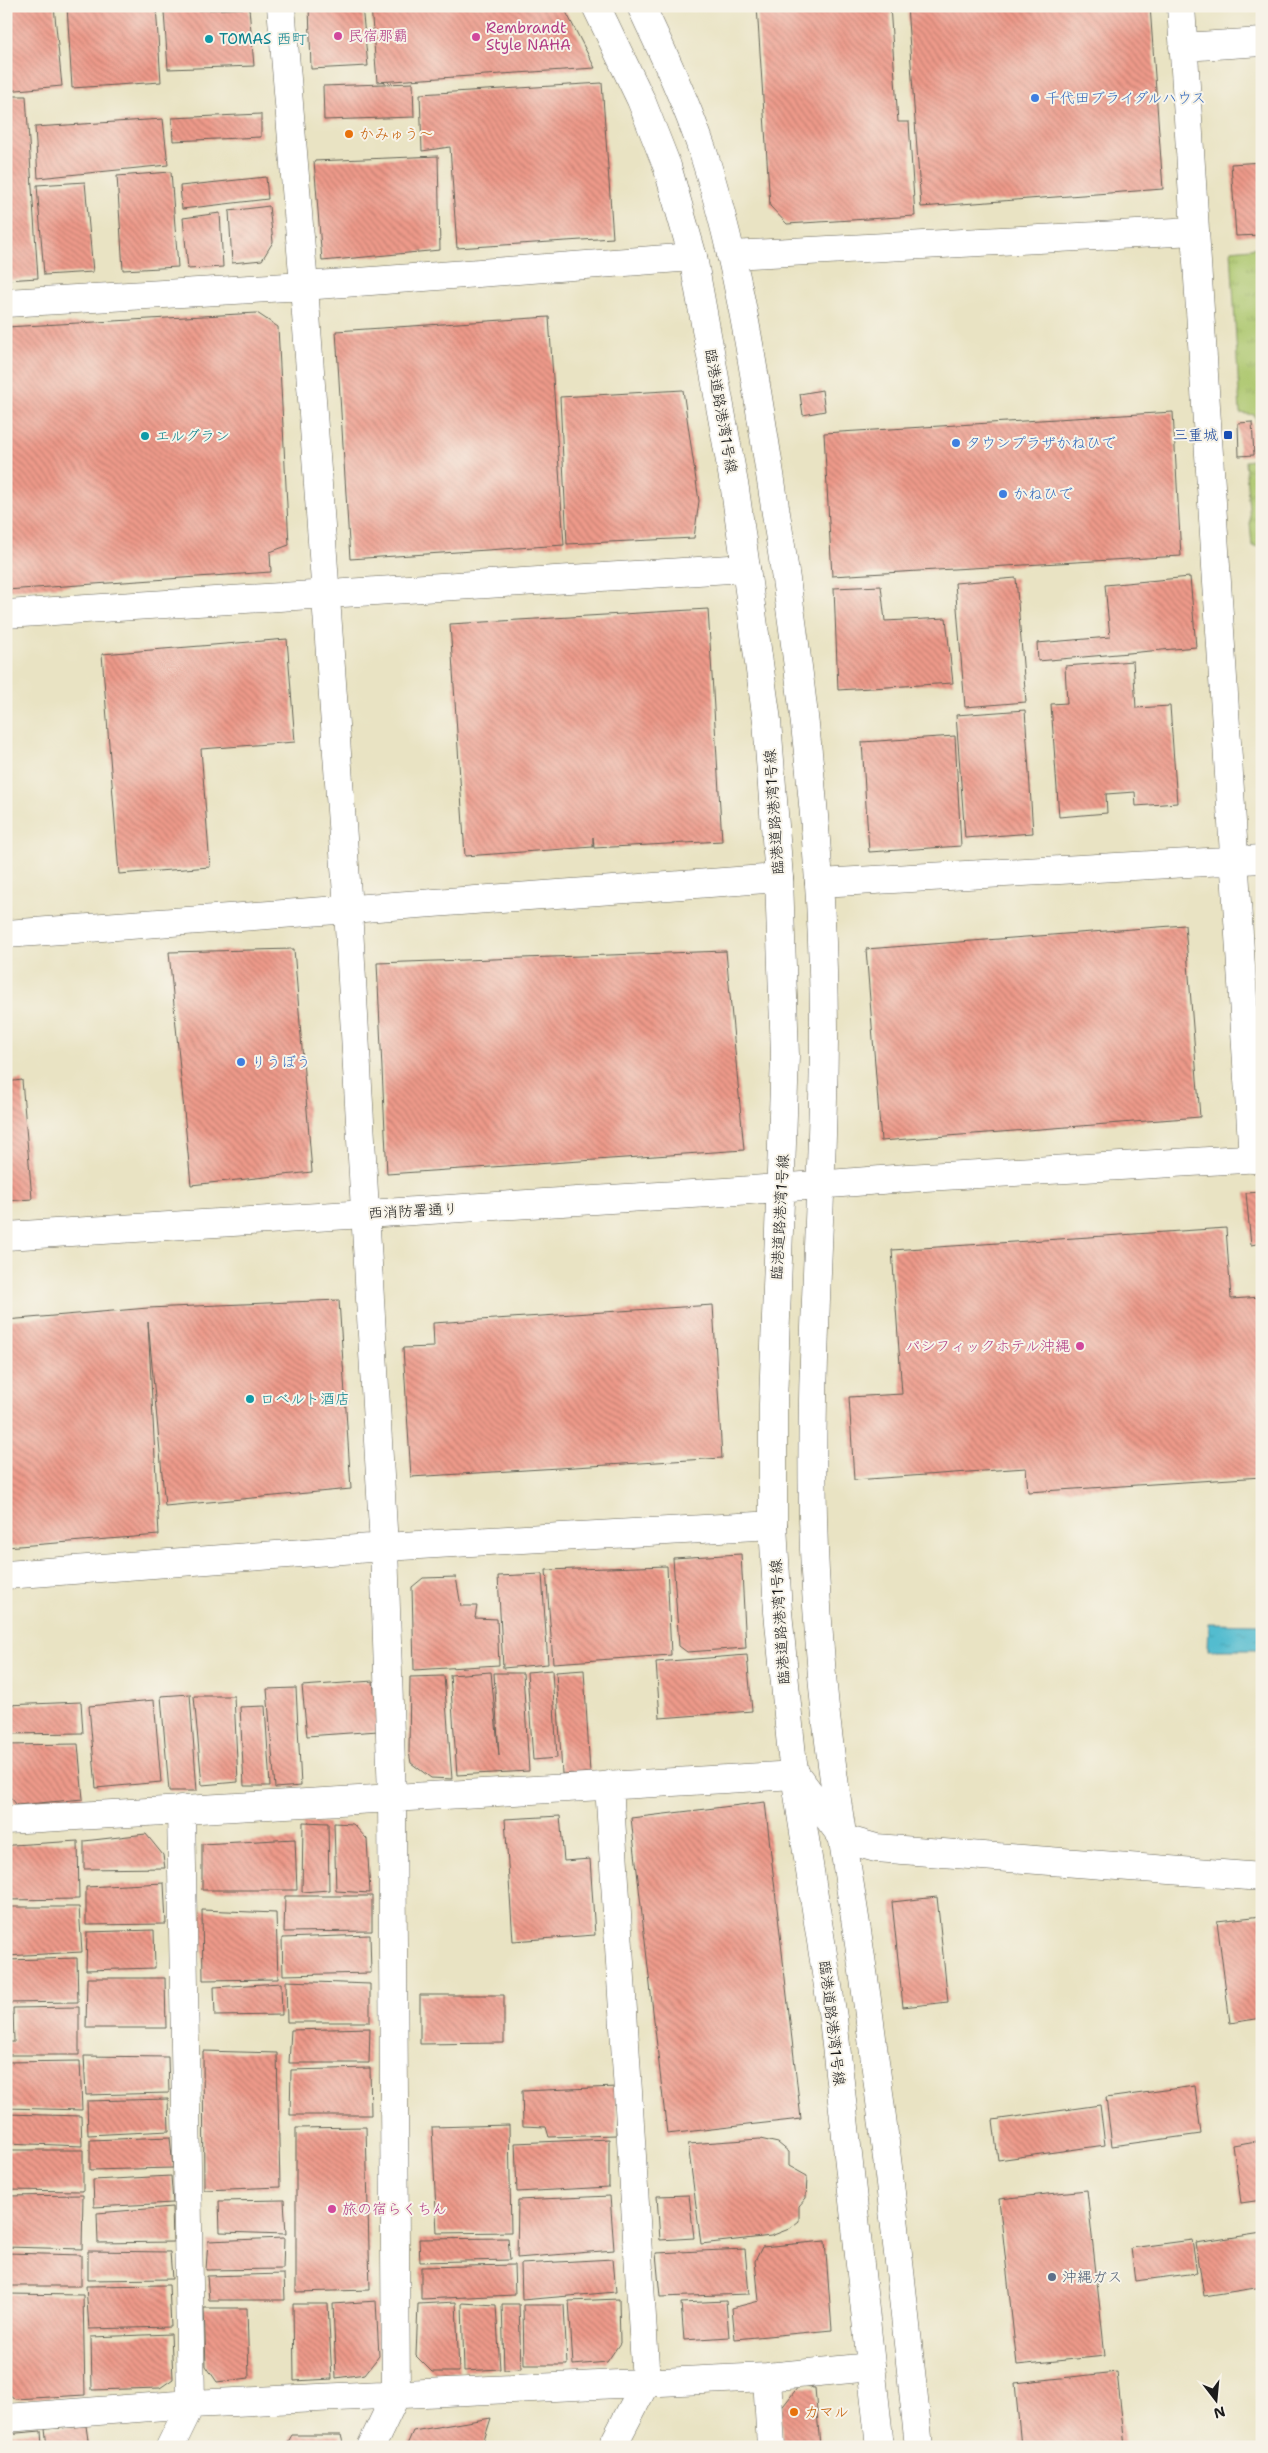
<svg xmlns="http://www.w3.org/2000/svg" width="1268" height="2453" viewBox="0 0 1268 2453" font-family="'Shantell Sans','Klee One',sans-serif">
<defs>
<pattern id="grass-tufts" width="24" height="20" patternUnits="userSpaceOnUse" patternTransform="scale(1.25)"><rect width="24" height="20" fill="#abc66c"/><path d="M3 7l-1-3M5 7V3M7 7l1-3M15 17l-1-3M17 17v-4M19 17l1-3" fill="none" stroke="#93aa5d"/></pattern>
<pattern id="water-ripples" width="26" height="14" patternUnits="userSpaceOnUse" patternTransform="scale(1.25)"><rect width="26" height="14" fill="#52bccf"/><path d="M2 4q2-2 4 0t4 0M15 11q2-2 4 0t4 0" fill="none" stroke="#47a1b1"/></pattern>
<pattern id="building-back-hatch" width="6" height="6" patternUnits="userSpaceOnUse" patternTransform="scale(1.25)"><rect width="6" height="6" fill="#ee9a8a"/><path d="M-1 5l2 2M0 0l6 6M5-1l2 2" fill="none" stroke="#c07d70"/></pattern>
</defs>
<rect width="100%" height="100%" fill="#f7f3e8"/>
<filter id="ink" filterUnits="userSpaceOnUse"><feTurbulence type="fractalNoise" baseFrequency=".02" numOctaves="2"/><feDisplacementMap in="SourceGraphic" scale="10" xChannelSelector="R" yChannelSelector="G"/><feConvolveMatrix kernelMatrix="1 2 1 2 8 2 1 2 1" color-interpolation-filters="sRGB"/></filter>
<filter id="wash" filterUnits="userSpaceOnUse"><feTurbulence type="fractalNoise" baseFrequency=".0096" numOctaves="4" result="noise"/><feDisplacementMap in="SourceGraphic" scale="20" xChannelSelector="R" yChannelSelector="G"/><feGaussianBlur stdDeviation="1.12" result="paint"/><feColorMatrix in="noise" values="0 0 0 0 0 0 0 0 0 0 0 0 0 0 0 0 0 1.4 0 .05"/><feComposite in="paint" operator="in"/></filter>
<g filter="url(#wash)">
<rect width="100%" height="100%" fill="#e9e3c3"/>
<path fill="url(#grass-tufts)" stroke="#647144" d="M1260,247l2,42v258l-10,-1 -7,-85 14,-2 -4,-44 -15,-2 -9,-163z"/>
<path fill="url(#water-ripples)" stroke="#376c76" d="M1209,1623l53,1v26h-54z"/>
<g id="blocks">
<path fill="url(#building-back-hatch)" d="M18,6h36l8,80 -56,5v-84z
M67,6h89l5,76 -89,6z
M309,6h53l6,60 -57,3z
M371,6h192l32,62 -218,14z
M757,6h133l8,116h11l6,94 -128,8 -17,-18z
M907,6h243l13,183 -242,18z
M249,8l5,58 -86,3 -4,-57z
M413,83l1,34 -90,3 -1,-34z
M602,83l11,155 -156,10 -7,-101 -28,4 -2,-57z
M6,96h20l12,182 -32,2z
M261,114v23l-88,4 -1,-23z
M163,119l5,46 -130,13 -3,-51z
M438,156l2,94 -118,11 -8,-100z
M1262,162v73l-26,1 -5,-72z
M171,172l7,95 -55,3 -6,-94z
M266,177l2,22 -86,10 -2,-23z
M85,182l8,90 -49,3 -7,-90z
M269,206l4,36 -11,18 -30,3 -3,-52z
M220,213l3,54 -35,2 -5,-51z
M257,313l21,14 11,218 -19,7 1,20 -265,18v-263z
M549,317l15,228 -214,14 -14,-228z
M683,390l16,111 -5,37 -127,6 -7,-147z
M822,390l3,21 -22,4 -3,-21z
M1173,412l8,144 -349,20 -8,-143z
M1252,422l2,33 -15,1 -1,-33z
M1190,577l6,70 -158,14 -1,-18 73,-6 -5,-52z
M1016,578l10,124 -61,5 -10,-124z
M881,586l4,35 61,-3 7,65 -115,7 -4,-102z
M708,609l14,232 -128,7 -1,-11v10l-128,9 -15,-232z
M287,639l8,103 -94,7 9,118 -91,7 -17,-220z
M1133,661l3,47 34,-2 7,97 -41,3 -1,-14 -29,2 1,19 -48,4 -8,-113 16,-1 -2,-37z
M1025,710l8,123 -68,5 -9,-123z
M955,736l6,110 -92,6 -7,-110z
M1185,925l15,192 -319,24 -15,-192z
M294,949l18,223 -121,13 -22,-233z
M726,951l18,199 -357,24 -10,-211z
M22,1080l10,119 -26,2v-119z
M1262,1192v51l-11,2 -5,-52z
M1226,1228l5,71 31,-2v180l-234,15 -2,-24 -172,12 -5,-83 53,-3 -10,-144z
M339,1300l12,189 -186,17 -17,-184 11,213 -153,12v-227l142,-12z
M713,1305l9,153 -311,19 -8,-129 31,-1 -1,-24z
M741,1554l5,94 -59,4 -8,-6 -6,-88z
M667,1566l4,89 -118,8 -7,-93z
M542,1574l6,90 -45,4 -5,-92z
M456,1577l5,29h16l-2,12 22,1 2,46 -85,5 -2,-83 11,-9z
M747,1655l5,56 -92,7 -4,-56z
M552,1670l5,88 -24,2 -6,-88z
M584,1670l6,103 -28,1 -6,-102z
M491,1672l8,84 -5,-83h29l6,98 -72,4 -7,-100z
M444,1676l8,103 -21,-1 -20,-15 -2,-11 1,-75z
M373,1681l5,50 -71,5 -5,-50z
M296,1688l5,98 -26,2 -8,-99z
M190,1694l7,97h-28l-8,-95z
M194,1696h40l4,86 -36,3z
M154,1700l7,82 -65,6 -7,-82z
M81,1702l2,31 -77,1v-29z
M265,1706l5,80h-26l-4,-79z
M78,1744l5,55 -66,6 -11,-13v-47z
M765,1802l36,317 -134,15 -36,-316z
M560,1816l4,45 26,-2 5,76 -82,6 -8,-122z
M303,1822l25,1 1,67 -27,2z
M334,1823l19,1 14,15 3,54 -34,-2z
M146,1834l17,21 2,13 -81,1v-28z
M295,1839l2,51h-95v-46z
M78,1841l1,58 -73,1v-50l6,-5z
M164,1883l2,41 -80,1v-38z
M285,1896h87v35l-88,1z
M937,1897l11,105 -45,5 -11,-105z
M6,1907h73l3,45 -76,4z
M202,1910l74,3 2,66 -75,1z
M1262,1916v102l-32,5 -13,-102z
M154,1930l1,38 -69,2 1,-38z
M370,1935l1,38 -88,2 -1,-37z
M77,1958l1,44 -72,1v-43z
M87,1978h78l1,50h-80z
M286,1981l84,3v38h-83z
M281,1983l1,32 -67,1 -1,-29z
M420,1995h84v48l-84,1z
M79,2007v48h-73v-13h8l-1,-34z
M370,2028l-1,35h-80l2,-33z
M203,2051l74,2 3,134 -76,3z
M84,2056l84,1 1,36 -83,2z
M80,2061l2,49 -76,-2v-46z
M370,2068l1,47h-81l1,-45z
M1195,2086l6,48 -89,12 -6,-48z
M616,2087v48l-67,2 -3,-10 -23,-1 -1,-35z
M168,2099l1,32 -81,4 -1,-34z
M1100,2105l5,40 -107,15 -5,-40z
M6,2114l75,2 1,30 -76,-3z
M509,2125l2,107 -74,1 -5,-106z
M366,2127l4,163 -74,2v-164z
M170,2137l3,31 -83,2v-30z
M609,2139v48l-92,5 -2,-49z
M760,2139l18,4 11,9v14l18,10 -1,22 -7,8v15l-10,8 -18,7 -70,8 -13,-100z
M1262,2140v60l-21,3 -8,-58z
M6,2150h77v41l-77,-1z
M171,2176l2,27 -79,4 -1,-27z
M1087,2190l18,166 -88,9 -18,-166z
M83,2195l-1,54 -76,-2v-51z
M689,2195l5,43 -34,2 -3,-44z
M610,2196l4,54 -97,8 1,-58z
M284,2200l2,34 -66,-2 -1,-31z
M172,2207l1,35 -75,1 -1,-30z
M1262,2233v54l-58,9 -8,-53z
M284,2238l-1,31 -77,1 2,-29z
M508,2238l2,22 -90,2 -1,-23z
M1192,2240l5,33 -62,8 -4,-33z
M825,2241l7,89 -97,9 -3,-31 27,-7 -4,-40 7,-14z
M745,2249l4,45 -89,3 -4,-44z
M88,2251l82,1 2,27 -84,1z
M6,2253l75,2v31h-75z
M613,2259l3,33 -94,8 -1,-36z
M514,2265l1,30 -94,4v-32z
M284,2274l1,26h-76l-2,-24z
M169,2285l2,42 -82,2 -3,-43z
M6,2294l77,1 2,100 -70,4 -9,-7z
M619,2299l1,44 -13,19 -34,3 -4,-64z
M376,2301l3,55 -14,18 -29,4 -3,-74z
M726,2301l3,36 -45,3 -3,-37z
M456,2302l3,70h-27l-16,-16 2,-52z
M462,2303l34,2 4,64 -36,2z
M293,2304h35l4,75 -38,2z
M502,2304h17l2,65 -17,1z
M523,2305h41l3,60h-43z
M204,2308h43l2,70 -32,4 -11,-16z
M171,2334l2,45 -13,9 -68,2 -1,-53z
M1117,2372l8,75h-104l-6,-64z
M798,2387l17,1 5,59h-37l-3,-37z
M491,2418l-9,29h-76l7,-16z
M86,2426l3,21h-42l-2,-18z
M41,2431l1,16h-36v-13z
M292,2435h49l3,12h-59z"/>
</g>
</g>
<g filter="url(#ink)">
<use href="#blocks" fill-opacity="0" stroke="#646256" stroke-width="1"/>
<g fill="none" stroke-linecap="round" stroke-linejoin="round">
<g stroke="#646256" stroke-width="29">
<path id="minor" d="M281,6l23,280 44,623 36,638 8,251 4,597 -25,52
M1181,6l72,1153
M1183,47l79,-5
M731,255l464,-24
M6,303l298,-17 389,-29
M6,614l740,-46
M819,883l443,-24
M6,934l773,-56
M6,1575l378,-28 389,-22
M609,1785l37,597 -34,65
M6,1820l790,-45 48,64 32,9 386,29
M767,2377l4,70
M6,2418l185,-14 576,-27 104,-10
M170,2447l21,-43 -10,-595"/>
</g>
<g stroke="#646256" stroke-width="29">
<path id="tertiary" d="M596,6l45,94 26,66 26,91 42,232 32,232 12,157 6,178 -12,348v121l5,87 14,144 41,262 47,429
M641,6c23,49 46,98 63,149 38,118 54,243 73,365 27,172 47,344 47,518 -1,178 -18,356 -9,534 3,53 6,108 13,161 11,94 29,188 41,282 19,144 35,288 50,432
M6,1236l719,-44 182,-14 355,-20"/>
</g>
<use href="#minor" stroke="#fff" stroke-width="28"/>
<use href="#tertiary" stroke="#fff" stroke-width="28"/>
</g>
</g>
<g fill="#d1479c" stroke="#f7f3e8" stroke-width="2">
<circle cx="338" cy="36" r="5"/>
<circle cx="476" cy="37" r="5"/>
<circle cx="1080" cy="1346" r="5"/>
<circle cx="332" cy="2209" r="5"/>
</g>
<g fill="#0f9aa8" stroke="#f7f3e8" stroke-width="2">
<circle cx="209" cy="39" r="5"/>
<circle cx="145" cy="436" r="5"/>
<circle cx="250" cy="1399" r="5"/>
</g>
<g fill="#3f7fe0" stroke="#f7f3e8" stroke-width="2">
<circle cx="1035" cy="98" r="5"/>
<circle cx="956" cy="443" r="5"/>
<circle cx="1003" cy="494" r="5"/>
<circle cx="241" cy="1062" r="5"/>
</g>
<g fill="#e8710a" stroke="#f7f3e8" stroke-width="2">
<circle cx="349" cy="134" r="5"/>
<circle cx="794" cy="2412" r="5"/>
</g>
<rect fill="#1a4fb4" stroke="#f7f3e8" stroke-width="2" x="1223" y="430" width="10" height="10" rx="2.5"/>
<circle fill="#5c6f8a" stroke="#f7f3e8" stroke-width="2" cx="1052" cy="2277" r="5"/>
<g text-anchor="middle" stroke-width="4" stroke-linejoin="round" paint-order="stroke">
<g font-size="15" fill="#b23c85" stroke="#f7f3e8" text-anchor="start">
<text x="486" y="33">Rembrandt<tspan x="486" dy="17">Style NAHA</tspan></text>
<text x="348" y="41">民宿那覇</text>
<text x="1070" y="1351" text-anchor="end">パシフィックホテル沖縄</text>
<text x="342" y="2214">旅の宿らくちん</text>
</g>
<g font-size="15" fill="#0d838f" stroke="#f7f3e8" text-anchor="start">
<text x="219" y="44">TOMAS 西町</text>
<text x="155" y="441">エルグラン</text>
<text x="260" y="1404">ロベルト酒店</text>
</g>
<g font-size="15" fill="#366cbe" stroke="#f7f3e8" text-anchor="start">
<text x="1045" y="103">千代田ブライダルハウス</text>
<text x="966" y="448">タウンプラザかねひで</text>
<text x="1013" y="499">かねひで</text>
<text x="251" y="1067">りうぼう</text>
</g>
<g font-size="15" fill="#c56008" stroke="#f7f3e8" text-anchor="start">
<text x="359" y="139">かみゅう～</text>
<text x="804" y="2417">カマル</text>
</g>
<g font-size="15" fill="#1c1c1c" stroke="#f7f3e8">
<text transform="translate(721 411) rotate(80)" y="5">臨港道路港湾1号線</text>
<text transform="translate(774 812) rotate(-94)" y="5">臨港道路港湾1号線</text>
<text transform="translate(413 1211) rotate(-3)" y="5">西消防署通り</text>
<text transform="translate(780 1217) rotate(-87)" y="5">臨港道路港湾1号線</text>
<text transform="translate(780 1622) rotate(-94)" y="5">臨港道路港湾1号線</text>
<text transform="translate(832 2023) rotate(83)" y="5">臨港道路港湾1号線</text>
</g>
<g font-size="15" fill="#164399" stroke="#f7f3e8" text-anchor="end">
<text x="1218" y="440">三重城</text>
</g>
<g font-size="15" fill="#4e5e75" stroke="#f7f3e8" text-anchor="start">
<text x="1062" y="2282">沖縄ガス</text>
</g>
</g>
<rect width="1268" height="2453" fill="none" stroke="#f7f3e8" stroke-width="25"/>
<g transform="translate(1216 2400) rotate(164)" stroke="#f7f3e8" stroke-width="4" paint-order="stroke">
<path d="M0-4L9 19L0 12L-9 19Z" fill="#1c1c1c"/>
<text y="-8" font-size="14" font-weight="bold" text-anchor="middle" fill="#1c1c1c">N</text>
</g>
</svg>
